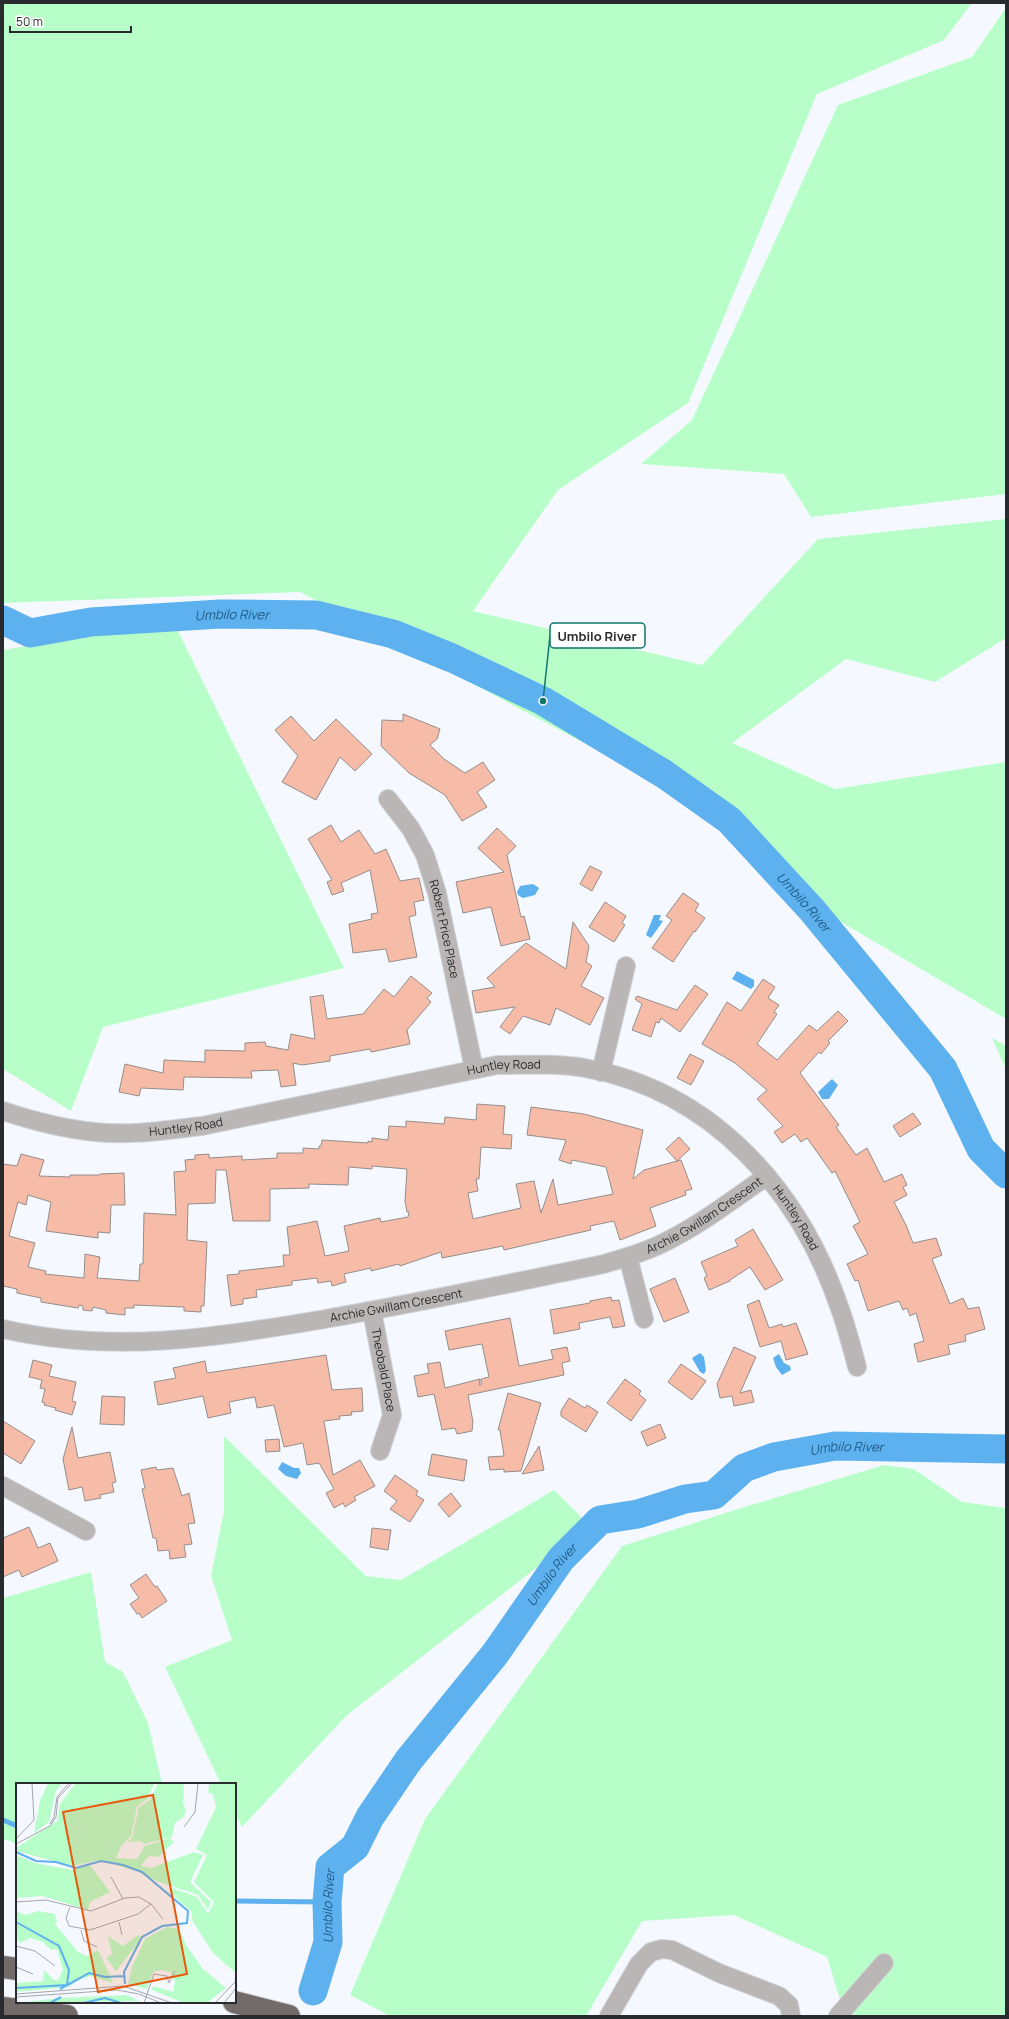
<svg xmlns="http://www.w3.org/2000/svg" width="1009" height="2019" viewBox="0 0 1009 2019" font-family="Manrope,sans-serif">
<rect width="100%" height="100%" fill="#f5f9ff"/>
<path fill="#b7fec9" d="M3,3h969l-28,37 -127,54 -129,309 -130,87 -85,121 229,54 116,-126 188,-20v119l-71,44 -89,-23 -114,84 103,46 171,-27v257l-194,-114 -115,-102 -397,-211 -297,11z
M1006,8v486l-195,23 -27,-43 -143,-10 51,-44 146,-315 134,-48z
M173,621l171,347 -241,59 -32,84 -68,-42v-419z
M992,1038l14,8v23z
M224,1436l142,140 35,4 153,-90 36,36 -243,189 -105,112 -7,-14v-29h-14l-56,-117 67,-27 -21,-64 13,-65z
M884,1465l30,4 48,33 44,6v508h-161l-18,-59 -93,-42 -92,6 -56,95h-196l-40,-21 75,-176 197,-273 116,-37z
M91,1572l14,90 18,10 25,51 14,61h-145v61l-6,-4 -8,-1v-242z"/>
<path fill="#5db1ef" d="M533,884l6,4 -4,7 -12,3 -5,-3 -1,-3 3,-6z
M654,915h7l-2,5 4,1 -12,17 -5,-3z
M737,971l17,9v6l-3,3 -19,-10z
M832,1079l6,6 -9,14h-7l-4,-7z
M700,1353l4,4 2,13 -2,4 -4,-2 -8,-14z
M779,1354l5,9 6,3 1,4 -9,5 -6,-8 -3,-9z
M282,1462l12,6h5l2,5 -4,6 -11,-3 -8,-7z"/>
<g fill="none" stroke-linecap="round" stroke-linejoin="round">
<path stroke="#5db1ef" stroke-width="5" d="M3,1820l14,6
M235,1901l92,1"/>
<g stroke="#5db1ef" stroke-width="29">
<path id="s1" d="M3,620l27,13 61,-11 129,-8 96,1 77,19 59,24 91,43 121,73 65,46 83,90 131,159 38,80 25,25"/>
<path id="s2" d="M313,1991l15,-49 -1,-40 3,-35 25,-20 15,-30 38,-56 87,-107 66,-95 39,-39 38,-6 47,-15 29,-4 30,-27 30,-11 61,-11 171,3"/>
</g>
</g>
<path fill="#f6bca8" stroke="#948d8b" d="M403,714l37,15 -3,10 -7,6 14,14 21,14 18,-11 12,18 -18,12 10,15 -25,14 -17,-26 -36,-22 -28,-27 1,-26 21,1z
M291,716l23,25 22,-22 36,35 -17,17 -15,-14 -24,43 -34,-18 16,-26 -23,-26z
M331,825l10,17 18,-12 16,24 11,-5 14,32 19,-3 5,22 -10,2 2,13 -7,2 8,40 -28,5 -3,-13 -33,4 -4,-29 23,-5 -1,-5 7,-1 -8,-43 -29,13 3,8 -12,4 -5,-13 5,-2 -24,-41z
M497,828l19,18 -9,9 14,62 3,-1 6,23 -29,7 -10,-39 -28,6 -7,-31 48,-10 -26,-24z
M590,866l12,6 -10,19 -12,-7z
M683,893l16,11 -4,7 10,7 -10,14 -1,-1 -21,31 -21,-14 20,-28 -6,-4z
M605,902l21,14 -4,7 3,2 -11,17 -25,-15z
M573,922l16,24 -3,16 6,4 -11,20 23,12 -14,27 -34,-17 -6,17 -27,-9 -13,18 -10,-7 15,-20 -39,6 -4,-22 23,-4 -8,-9 39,-35 40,26z
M411,976l21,17 -5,5 4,4 -24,28 3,14 -39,8 -1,-3 -40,7v5l-28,4 -9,-2 3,22 -15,2 -3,-17 -27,1 1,7 -68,-1 -1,13 -42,-2 -2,8 -20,-4 6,-28 38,9 1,-13 41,2v-12l40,1v-8l20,-1 1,4 22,4 3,-16 24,5 -5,-42 13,-2 4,24 36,-5 21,-25 10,8z
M763,979l12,8 -7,11 11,7 -5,7 3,2 -20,30 20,16 32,-35 8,6 21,-20 10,10 -20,20 2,2 -9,11 -2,-2 -19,21 39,52 -3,2 20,28 11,-7 17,34 18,-8 5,11 -4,2 4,8 -13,7 12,23 7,18 23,-5 6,17 -10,4 18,45 13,-6 5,11 11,-2 6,22 -20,6 1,6 -18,4 2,9 -32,8 -4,-18 10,-3 -8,-28 -6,3 -3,-8 -4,2 -4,-9 -31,10 -10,-31 -3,1 -8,-17 21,-10 -15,-28 7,-4 -25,-51 -3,2 -25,-35 -6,4 -6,-8 -13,9 -8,-11 9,-6 -26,-27 10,-9 -32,-27 -33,-19 25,-42 14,9z
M695,985l13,9 -28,38 -19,-14 -2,5 -3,-1 -5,15 -19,-7 10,-26 -7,-5 2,-3 40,14z
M690,1054l14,7 -13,24 -14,-7z
M477,1104l28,2 -2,28 9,1 -1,14 -30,-2 -2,32h-3l2,12 -10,2 5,26 48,-11 -5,-24 18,-3 7,32 12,-34 5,26 55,-11 -7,-27 -34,-7 -1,4 -12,-4 7,-20 -39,-5 4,-28 53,7 59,16 -10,49 11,-9 37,-10 11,29 -7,2 1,4 -36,13 6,18 -36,14 -6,-19 -24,5 1,4 -87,20 -1,-4 -61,12 -1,-6 -41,14 -1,-2 -28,7v-3l-27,6 2,8 -14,4 -1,-5 -13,2 -1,-5 -25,3v4l-36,5 1,7 -14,2v5l-12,2 -4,-31 12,-1v-3l45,-5 -1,-11h7l-3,-28 30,-6 8,35 24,-5 -5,-25 36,-8 1,4 27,-5 1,-5h-2l-2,-11 2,-32 -35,-3v3l-23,-2 -1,18 -39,-1v4l-39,1v32h-37l-7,-51h-10l-1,33 -27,1 -1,36 20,2 -3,64h-3v6l-17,-1v-4l-50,-2v3h-9v7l-19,-2v-3l-13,-3 -1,4 -9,-1v-4l-4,-1 -1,3 -37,-6v-4l-24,-5v-4l-14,-3v-122l14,2 4,-12 23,6 -5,16 31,1v-2h30v-1l24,-1 1,32h-14l-1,28 -12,-1v6l-52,-7 5,-29 -23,-7 -2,10 -8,-3 -9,34 26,7 -7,24 18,4 -1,3 39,4 1,-24 15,3 -3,21 42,3 1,-17h3l1,-51 32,2 -2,-43 12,-1 -1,-11 10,-1v-4l14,-1v4l33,-2v4l35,-2v-5h26v-5l16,1v-3h2l1,-6 46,3v-2l4,1v-4l16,2 1,-14 17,1v-6l38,3 1,-7 31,3z
M913,1113l8,11 -21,13 -7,-11z
M679,1137l11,12 -13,12 -11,-12z
M753,1229l30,51 -18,10 -15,-23 -20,13v1l-21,9 -5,-12 3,-2 -6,-14 37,-16 -3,-6z
M675,1278l14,34 -25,10 -14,-33z
M611,1297l1,4 7,-1 6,26 -12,2 -3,-11 -31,6 1,6 -26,5 -4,-24 40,-7v-2z
M759,1300l10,28 13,-4 1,3 13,-4 12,31 -22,6 -5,-19 -21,6 -13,-42z
M510,1318l9,48 34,-7 -2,-9 16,-3 3,14 -8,2 2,12 -96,20 5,27 -1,9 -15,3 -2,-6 -13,2 -8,-36 -16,3 -4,-21 15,-3 -2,-9 13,-2 5,26 35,-9 -1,6h2v-6l8,-2 -7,-33 -33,6 -4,-19z
M734,1347l22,10 -16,36 11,-3 3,12 -20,4 -2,-10 -12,2 -3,-14z
M326,1355l6,35 30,-2 1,23 -12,1 1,3 -13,1 1,3 -16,2 9,54 27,-15 15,26 -21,11 2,3 -11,7 -2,-4 -9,5 -8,-15 8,-4 -15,-26 -12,2 -4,-22 -19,4 -10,-42 -17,3 -2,-11 -26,5 2,11 -23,5 -5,-22 -45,9 -4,-23 22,-4 -3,-10 32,-7 2,12z
M33,1360l19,5 -3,11 27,6 -4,19 4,1 -4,13 -17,-5 1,-2 -12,-3 1,-2 -3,-1 3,-13 -5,-1 2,-8 -13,-3z
M681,1364l25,17 -14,19 -24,-18z
M625,1379l16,12 -2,3 7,6 -15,21 -24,-18z
M508,1393l33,10 -20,68 -17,1v-3l-14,1 -2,-13 16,-1 -4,-26h-2z
M102,1396l23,1 -1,28 -24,-1z
M569,1398l16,10 2,-3 11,7 -12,20 -25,-16v-5z
M3,1421l32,20 -14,23 -18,-11z
M660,1424l6,14 -19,8 -6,-14z
M72,1427l6,31 32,-6 6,30 -4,1 2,9 -14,3 1,3 -16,3 -3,-14 -13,3 -6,-31z
M279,1439l1,12 -14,1 -1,-12z
M539,1446l5,24 -22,4z
M432,1454l35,6 -3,21 -36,-6z
M156,1467l1,3 16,-2 9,28 7,-3 6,30 -7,1 4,20 -8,1 2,12 -16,2 -1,-9 -11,1 -2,-13h-3l-11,-49 3,-1 -4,-18z
M395,1475l23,16 -2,4 8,5 -14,22 -20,-13 7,-8 -13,-10z
M451,1493l10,13 -12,11 -11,-13z
M29,1527l9,21 12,-5 8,18 -36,16 -3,-7 -16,7v-39z
M372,1528l19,2 -3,20 -18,-3z
M146,1574l9,13 2,-1 10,15 -25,17 -3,-5 -2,1 -7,-10 9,-6 -9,-13z"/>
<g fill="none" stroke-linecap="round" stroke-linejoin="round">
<g stroke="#d0d4d9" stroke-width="20">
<g id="minor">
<path id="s3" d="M388,799l23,30 14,26 12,38 37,176"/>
<path d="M601,1072l25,-106"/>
<path id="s4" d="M3,1111c30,10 61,18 92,21 36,4 72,-2 107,-6l295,-61c30,0 59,-2 88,3 127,23 215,122 255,241 7,19 12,39 17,58"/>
<path d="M628,1257l16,62"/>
<path id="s5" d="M372,1311l20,104 -12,36"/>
<path id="s6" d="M3,1329c109,25 213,9 322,-10 93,-16 186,-36 279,-55 19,-6 39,-11 57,-20 38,-18 71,-44 106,-68"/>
<path d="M3,1486l83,45"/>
<path d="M609,2016l30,-52 12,-12 11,-3 10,1 47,23 60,23 10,9 2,11"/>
<path d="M838,2016l46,-53"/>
</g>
</g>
<g stroke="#d0d4d9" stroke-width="24">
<path id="highway" d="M3,1967l14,2
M234,2002l55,14
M3,2008l64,8"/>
</g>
<use href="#minor" stroke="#bab6b5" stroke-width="18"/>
<use href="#highway" stroke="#726b69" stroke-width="22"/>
</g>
<g text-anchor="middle" stroke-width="3" stroke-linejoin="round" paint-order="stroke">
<g font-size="12" fill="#292a2d" stroke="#fff">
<text dy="4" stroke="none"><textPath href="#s3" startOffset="144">Robert Price Place</textPath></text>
<text dy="4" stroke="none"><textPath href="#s4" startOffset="510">Huntley Road</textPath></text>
<text dy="4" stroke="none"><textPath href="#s4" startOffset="186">Huntley Road</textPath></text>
<text dy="4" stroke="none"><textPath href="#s6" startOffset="721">Archie Gwillam Crescent</textPath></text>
<text dy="4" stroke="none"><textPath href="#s4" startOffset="858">Huntley Road</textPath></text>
<text dy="4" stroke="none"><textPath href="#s6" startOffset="397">Archie Gwillam Crescent</textPath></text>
<text dy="4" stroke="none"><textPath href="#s5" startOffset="60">Theobald Place</textPath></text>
</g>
<g font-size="13" font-style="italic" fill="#1f5b84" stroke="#fff">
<text dy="5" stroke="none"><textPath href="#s1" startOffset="233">Umbilo River</textPath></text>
<text dy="5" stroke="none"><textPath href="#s1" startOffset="893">Umbilo River</textPath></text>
<text dy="5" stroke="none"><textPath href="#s2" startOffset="831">Umbilo River</textPath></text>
<text dy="5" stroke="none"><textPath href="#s2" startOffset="495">Umbilo River</textPath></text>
<text dy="5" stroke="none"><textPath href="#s2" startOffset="87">Umbilo River</textPath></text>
</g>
</g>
<g transform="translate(16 1783)">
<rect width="220" height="220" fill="#f5f9ff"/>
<path d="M32,0h14l-6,8 -7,31 -15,11 6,-32zM139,0l-8,16 -10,7 -6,30 -10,10 -5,12 21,1 8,-13 25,-8 4,4 -16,15 -9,-1 -8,10 10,2 43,-16 9,3 -13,27 21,20 -3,8 -10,-15 -47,-16 -12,-7 -39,-12 -28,6 -56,-15v-3l41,-27 3,-17 15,-20zM142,0h26l-1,19 3,9 -3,7 -8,4 -3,15 -28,7 -3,-3 -13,1 4,-4 7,-31 11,-7zM193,0h27v190l-23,-20 -20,-31 -2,-11 -15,-13 -7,-11 28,10 11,17 6,-12 -20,-20 13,-27 -11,-6 20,-42 -3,-13 -5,-1zM0,72l19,8 38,7 16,-6 21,28 -20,10 -2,8 -46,-14 -26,2zM0,128l10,4 12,-4 17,3 2,8 -2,2 23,28 9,4 11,-6 15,33 -23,-7 -12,4 -9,7 -53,5v-9l27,-2 1,-11 10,10h4l5,-10 -6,-21 -6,1 -8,-8 -13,-4 -10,5 -4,-5zM151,144l12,2 8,18 16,22 23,19 -19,15h-23l-32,-13 1,-4 20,6 2,-10 -5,-10 -9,-2 -8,2 -6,17 -19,-5 4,-17 13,-28zM122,152l4,3 -26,33 -10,-13 6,-4 -4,-18 15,10zM111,212l12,6 -123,2 44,-5z" fill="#b7fec9"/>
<path fill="none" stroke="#5db1ef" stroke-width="2" d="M0,69l20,9 20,1 20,6 25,-7 22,4 19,7 46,39 -1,12 -25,3 -20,11 -18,35 1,12M0,139l43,24 10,24 -2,15 -51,3M44,206l29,-16 16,4 20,-1M34,220l11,-6M67,220l22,-5 16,5"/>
<path fill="none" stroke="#a3a6ab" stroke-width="1" d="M34,41l4,-7 3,-20 12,-14M168,44l11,-15 3,-29M0,56l18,-19 -2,-37M0,61l34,-18 6,-9 2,-19 14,-15M95,94l12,22M0,119l30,-2 45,11 34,-13 14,-1 12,7 12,15M54,124l-4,11 3,8 21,4 48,-16 13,-10M103,139l3,13M65,147l3,11 13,6M0,163l19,5 20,15M0,184l17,7M0,211l107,-8 49,17M0,214l101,-7 22,4 22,9M128,220l10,-29 13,2 2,7 6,-12M199,220l21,-22M208,220l12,-15"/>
<path fill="#e8590c" fill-opacity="0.15" stroke="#e8590c" stroke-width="2" d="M137,12l34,179 -89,18 -35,-180z"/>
<rect width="220" height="220" fill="none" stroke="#292a2d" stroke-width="2"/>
</g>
<path fill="none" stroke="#0f766e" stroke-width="1.5" d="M543 701L550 636"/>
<circle fill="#0f766e" stroke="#fff" stroke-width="1.5" cx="543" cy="701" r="4"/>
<rect fill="#fff" stroke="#0f766e" stroke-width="1.5" x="550" y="623" width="95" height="25" rx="4"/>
<g font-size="13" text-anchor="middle" font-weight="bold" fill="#292a2d">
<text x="597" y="641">Umbilo River</text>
</g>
<rect width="1009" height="2019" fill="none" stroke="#292a2d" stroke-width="8"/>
<path d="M10 26v6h121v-6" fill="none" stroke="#292a2d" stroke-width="2"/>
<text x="16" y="26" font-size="12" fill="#292a2d" stroke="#ffffff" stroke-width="3" paint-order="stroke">50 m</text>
</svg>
